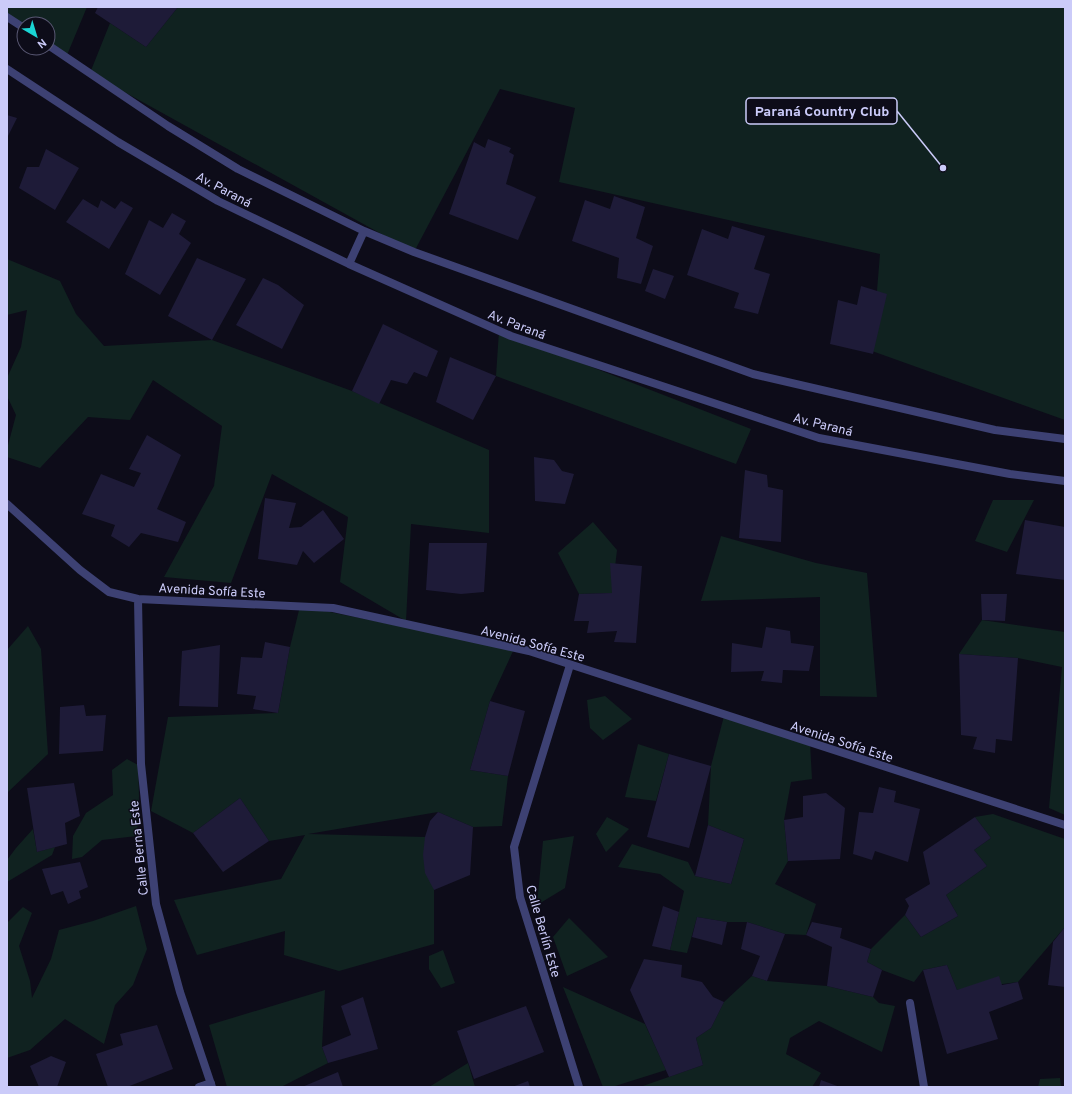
<svg xmlns="http://www.w3.org/2000/svg" width="1072" height="1094" viewBox="0 0 1072 1094" font-family="Overpass,sans-serif">
<rect width="100%" height="100%" fill="#0d0c19"/>
<path fill="#102220" d="M7,7h80l-20,48 -19,-13v-18h-24l-17,-10z
M178,7h887v413l-193,-69 8,-97 -321,-72 16,-74 -75,-19 -86,163 -324,-179 20,-50 36,24z
M7,259l53,22 16,33 28,32 108,-6 140,51 137,59v83l-78,-9 -5,97 -66,-39 8,-65 -76,-43 -41,109 -67,-6 50,-91 8,-60 -69,-46 -23,40 -42,-3 -48,51 -33,-11v-8l9,-34 -9,-19v-18l14,-31 6,-37 -20,5z
M499,331l252,98 -15,35 -240,-88z
M993,500h41l-27,52 -32,-11z
M593,522l24,28 -5,43 -33,1 -21,-41z
M721,536l95,27 51,10 10,124 -57,-1v-99l-119,4z
M300,606l214,43 -24,52 -20,69 38,6 -6,50 -29,1 -35,-15 -130,22 117,3 9,53v54l-95,27 -55,-16 1,-24 -88,24 -23,-55 107,-21 24,-44 -36,6 -29,-43 -47,35 -42,-22 17,-94 110,-4 12,-66z
M982,620l83,12v183l-16,-7 13,-141 -44,-9 -59,-4z
M28,626l13,23 7,105 -41,39v-143z
M605,696l27,23 -29,21 -13,-12 -3,-28z
M724,716l86,27 2,36 -21,3 -7,38 4,41 -13,23 41,20 -10,31 -21,-1 -38,-12h-20l-30,-5 -10,36 -17,-3 14,-59 -24,-17 -42,-7 14,-23 56,18 7,14 36,8 13,-45 -36,-14 3,-59z
M638,744l31,10 -13,47 -31,-4z
M127,759l11,6 1,31 -2,40 -35,4 -20,17 -10,2 1,-23 13,-23 27,-18 -1,-25z
M993,814l72,25v60l-1,6h1v22l-47,55 -61,8 -10,-25 -24,5 -9,12 -32,-12 -15,-8 4,-13 34,-34 16,22 37,-21 -12,-21 41,-29 -13,-16 17,-12 -16,-21z
M607,817l22,12 -23,23 -10,-18z
M33,829l4,23 18,-5 -3,8 -45,27v-22l9,-12z
M574,836l-9,52 -28,17 6,-64z
M136,906l11,43 -14,36 -18,20 -11,39 -39,-25 -35,31 -23,8v-135l16,-16 9,6 -13,33 11,35 2,17 19,-39 8,-29 34,-9z
M569,918l39,39 -41,19 -14,-39z
M443,950l12,33 -14,5 -12,-19v-13z
M752,976l15,5 60,5 46,11 6,6 16,3 -13,46 -63,-31 -29,17 -4,16 35,19 -9,14h-172l63,-22 -7,-27 15,-10 13,-26z
M563,987l82,37 21,46 -54,17h-9z
M325,990l-3,57 6,16 -47,24h-54l-18,-62z
M468,1063l7,24h-46z
M1060,1078l1,9h-23l2,-8z"/>
<path fill="#1e1b38" d="M98,7h80l-32,40 -51,-34z
M7,115l10,3 -10,20z
M488,139l23,9 -2,4 5,3 -8,29 30,13 -18,43 -69,-26 25,-72 11,6z
M46,149l33,19 -24,42 -36,-22 8,-21h12z
M614,196l31,11 -9,31 17,8 -12,38 -24,-6 2,-20 -47,-17 13,-41 25,9z
M83,199l15,9 3,-8 14,9 6,-8 12,7 -24,41 -43,-27z
M172,213l14,8 -7,13 12,9 -31,52 -35,-21 24,-54 14,8z
M732,226l33,10 -11,33 16,5 -12,40 -24,-6 5,-15 -52,-18 15,-46 26,10z
M197,258l49,21 -34,61 -44,-24z
M653,269l21,7 -9,23 -20,-8z
M263,278l15,7 26,20 -22,44 -46,-24z
M861,286l26,8 -14,60 -43,-10 8,-44 19,5z
M383,324l55,27 -11,26 -13,-5 -7,12 -16,-4 -12,24 -27,-13z
M450,357l46,19 -23,44 -37,-18z
M147,435l34,20 -24,54 29,13 -8,20 -37,-9 -12,14 -18,-11 4,-11 -33,-11 19,-40 33,13 7,-14 -12,-4z
M534,457l20,3 8,11 12,3 -9,30 -30,-3z
M745,470l22,5 1,12 15,3 -2,52 -42,-4z
M265,498l31,5 -7,25 12,-1 22,-17 21,29 -30,24 -11,-12 -6,14 -39,-6z
M1025,520l40,7v53l-49,-6z
M429,543h58l-3,49 -23,2 -35,-4z
M610,563l32,3 -6,77 -22,-1 3,-11 -30,2 2,-12h-15l5,-27 33,-1z
M981,594h26l-2,27 -23,-1z
M766,627l24,4 1,12 23,3 -5,25 -26,-1 -1,13 -21,-2 3,-10 -33,1 1,-29 30,5z
M265,642l25,5 -12,66 -25,-4 3,-13 -19,-2 4,-37 21,1z
M220,645l-2,62 -39,-1 3,-55z
M959,654l59,4 -6,83 -16,-2 -1,14 -22,-4 4,-12 -16,-2z
M490,701l35,10 -17,65 -38,-6z
M84,705l2,11 20,-1 -3,36 -44,3 1,-47z
M669,754l42,12 -22,82 -42,-11z
M74,783l6,33 -15,7 2,21 -30,8 -10,-64z
M879,787l17,4 -2,11 26,7 -12,53 -33,-11 -3,9 -19,-6 6,-42 14,1z
M826,793l19,15 -5,51 -52,2 -4,-41 19,-3v-21z
M240,798l29,43 -46,31 -30,-39z
M438,812l35,15 -3,48 -36,15 -9,-17 -2,-18 2,-18 5,-16z
M975,817l16,21 -17,12 13,16 -41,29 12,21 -37,21 -16,-22 4,-9 -4,-7 25,-15 -7,-32z
M708,825l36,14 -13,45 -36,-8z
M80,862l8,25 -9,4 2,7 -13,6 -5,-13 -12,4 -9,-26z
M663,906l16,6 -9,38 -18,-4z
M697,917l30,5 -5,23 -30,-8z
M747,922l38,12 -18,47 -15,-5 8,-20 -19,-7z
M812,922l30,6 -2,10 31,11 -4,13 15,8 -9,27 -46,-11 5,-39 -26,-12z
M1065,927v60l-17,-2 5,-43z
M644,959l38,6 -1,12 21,5 11,15 11,5 -13,26 -15,10 7,27 -34,12 -39,-87z
M947,965l10,25 42,-14 3,9 16,-3 5,17 -34,13 9,27 -51,15 -24,-84z
M363,997l15,52 -50,14 -6,-16 29,-12 -10,-29z
M526,1006l18,46 -70,27 -17,-48z
M157,1025l16,44 -46,18h-19l-12,-33 27,-9 -3,-11z
M51,1056l15,6 -9,25h-18l-9,-21z
M338,1072l5,15h-41z
M821,1080l19,7h-21z
M528,1081l2,6h-18z"/>
<g fill="none" stroke-linecap="round" stroke-linejoin="round">
<path stroke="#3d4173" stroke-width="8" d="M7,504l73,66 29,22 29,7 195,9 196,43 536,174
M138,599l3,165 15,140 24,88 32,95
M570,665l-56,182 6,50 59,190
M910,1003l14,84
M199,1087l12,-4"/>
<path stroke="#3d4173" stroke-width="8" d="M7,17l17,11
M48,45l120,81 70,43 126,62 50,21 339,122 242,56 70,9
M7,69l111,73 100,59 131,63 162,72 308,102 191,36 55,7
M349,264l15,-33"/>
</g>
<g text-anchor="middle" stroke-width="3" stroke-linejoin="round" paint-order="stroke">
<g font-size="13" fill="#cbcbf9" stroke="#0d0c19">
<text transform="translate(224 189) rotate(28)" y="5">Av. Paraná</text>
<text transform="translate(517 324) rotate(21)" y="5">Av. Paraná</text>
<text transform="translate(823 424) rotate(14)" y="5">Av. Paraná</text>
<text transform="translate(212 590) rotate(3)" y="5">Avenida Sofía Este</text>
<text transform="translate(533 643) rotate(15)" y="5">Avenida Sofía Este</text>
<text transform="translate(842 741) rotate(18)" y="5">Avenida Sofía Este</text>
<text transform="translate(138 848) rotate(-96)" y="5">Calle Berna Este</text>
<text transform="translate(544 931) rotate(74)" y="5">Calle Berlín Este</text>
</g>
</g>
<path fill="none" stroke="#cbcbf9" stroke-width="1.5" d="M943 168L897 111"/>
<circle fill="#cbcbf9" stroke="#0d0c19" stroke-width="1.5" cx="943" cy="168" r="4"/>
<rect fill="#0d0c19" stroke="#cbcbf9" stroke-width="1.5" x="746" y="98" width="151" height="26" rx="4"/>
<g font-size="14" text-anchor="middle" font-weight="bold" fill="#cbcbf9">
<text x="822" y="116">Paraná Country Club</text>
</g>
<rect width="1072" height="1094" fill="none" stroke="#cbcbf9" stroke-width="16"/>
<g transform="translate(36 36) rotate(142)"><circle r="19" fill="#0d0c19" stroke="#595873"/>
<path d="M0-3L7 15L0 10L-7 15Z" fill="#1ad6d5"/>
<text y="-6" font-size="11" font-weight="bold" text-anchor="middle" fill="#cbcbf9">N</text>
</g>
</svg>
